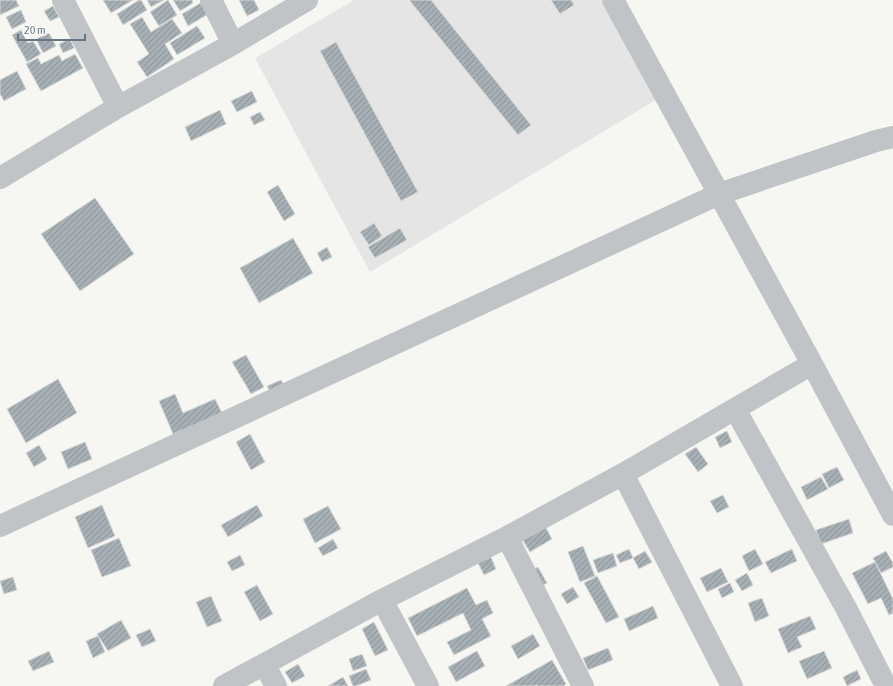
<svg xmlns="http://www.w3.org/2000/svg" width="893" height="686" viewBox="0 0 893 686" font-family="'Asap Condensed',sans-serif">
<defs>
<pattern id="building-hatch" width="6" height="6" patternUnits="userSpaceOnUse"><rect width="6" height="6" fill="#a6afb4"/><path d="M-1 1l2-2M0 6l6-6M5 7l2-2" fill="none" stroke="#8b9398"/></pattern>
</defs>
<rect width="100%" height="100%" fill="#f6f6f3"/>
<path fill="#e4e5e4" d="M354,0h256l54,95 -294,177 -115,-214z"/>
<path fill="url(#building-hatch)" stroke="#d8d8d6" d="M0,0h16l3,6 -19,9z
M103,0h30l-22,13z
M139,0h2l6,10 -24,15 -6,-11z
M147,0h17l-13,7z
M168,0l9,15 -18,11 -9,-14z
M173,0h19l1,3 -13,8z
M239,0h15l5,10 -12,6z
M410,0h21l100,125 -13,10 -108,-134z
M551,0h20l3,5 -14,9z
M204,1l6,12 -22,13 -6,-12z
M53,6l6,11 -9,4 -6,-10z
M21,10l5,12 -14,7 -6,-12z
M142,17l9,15 21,-13 10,14 -17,11 9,15 -27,18 -10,-15 12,-8 -19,-30z
M197,26l8,12 -28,17 -7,-12z
M21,30l7,13 5,-2 8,13 -14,8 -15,-27z
M49,33l7,13 -13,7 -7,-14z
M70,39l4,9 -11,5 -4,-9z
M336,42l82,150 -17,9 -81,-150z
M75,54l8,14 -42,23 -15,-27 12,-6 3,6 18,-9 3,6z
M17,71l9,18 -22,12 -4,-7v-14z
M252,91l5,11 -20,10 -6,-11z
M220,110l6,14 -35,17 -6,-14z
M260,112l5,8 -11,5 -4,-8z
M278,185l17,29 -11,7 -17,-29z
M95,198l39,56 -54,37 -39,-57z
M374,223l8,13 -13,9 -9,-13z
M400,228l7,12 -32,18 -7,-11z
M293,238l20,35 -54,30 -19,-35z
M327,247l5,10 -10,5 -5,-9z
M246,355l18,32 -13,7 -19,-32z
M58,379l19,34 -51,30 -19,-34z
M281,380l6,11 -14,6 -6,-11z
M175,394l8,19 32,-14 7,14 -49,21 -14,-33z
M727,431l5,11 -12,6 -5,-11z
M250,434l15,28 -14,8 -15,-28z
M85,442l7,17 -24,10 -7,-17z
M39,445l8,14 -13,8 -8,-14z
M696,447l12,17 -10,8 -13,-18z
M837,467l7,13 -15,8 -7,-14z
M821,477l7,12 -21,11 -6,-13z
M723,495l6,12 -12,6 -7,-12z
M102,505l13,31 -27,12 -13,-31z
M257,505l6,11 -35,21 -7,-12z
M328,506l13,23 -26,14 -12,-24z
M849,519l4,14 -32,11 -5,-14z
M545,526l7,13 -22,13 -8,-13z
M119,538l12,28 -29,11 -11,-27z
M333,539l5,9 -15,8 -5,-8z
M583,546l12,30 -15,6 -12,-30z
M629,549l4,9 -13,5 -4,-8z
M755,549l8,15 -14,7 -7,-15z
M792,549l5,12 -26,12 -6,-11z
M645,551l7,11 -13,7 -6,-11z
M886,551l7,12v4l-12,6 -8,-15z
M613,553l4,13 -19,7 -5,-13z
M240,555l5,10 -13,6 -5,-9z
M491,557l5,12 -12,6 -6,-12z
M875,562l18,37v14l-4,2 -8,-17 -13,6 -16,-31z
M538,567l9,16 -12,6 -8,-16z
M721,568l7,14 -21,10 -7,-14z
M747,573l6,12 -11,6 -7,-11z
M597,576l22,41 -13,6 -22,-40z
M13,577l4,13 -13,4 -4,-13z
M730,583l4,9 -12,6 -4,-9z
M257,585l16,29 -13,7 -16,-29z
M573,587l6,10 -12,7 -6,-10z
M467,588l9,17 11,-5 6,13 -11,6 9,17 -37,19 -7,-13 24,-12 -8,-17 -46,23 -9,-18z
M211,596l11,25 -15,6 -11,-25z
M762,598l7,18 -14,6 -7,-19z
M653,606l5,12 -29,13 -5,-12z
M810,616l6,13 -19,8 5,10 -14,6 -10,-24z
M121,620l10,18 -23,13 -11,-17z
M374,622l14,28 -13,6 -13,-27z
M150,629l6,12 -14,6 -6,-12z
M533,634l7,12 -22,13 -7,-13z
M98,636l7,16 -12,6 -7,-17z
M608,648l5,12 -25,10 -5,-12z
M49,651l5,11 -21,9 -5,-10z
M477,651l8,15 -29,16 -8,-15z
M824,651l8,17 -25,11 -8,-18z
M362,654l5,12 -14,5 -4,-12z
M552,660l14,24 -3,2h-26v-1l-3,1h-28z
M298,664l7,12 -13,7 -7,-11z
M366,669l5,11 -15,6h-3l-4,-10z
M857,670l4,9 -14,7 -4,-9z
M343,677l5,9h-20z"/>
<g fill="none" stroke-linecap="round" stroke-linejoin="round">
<path stroke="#c0c4c7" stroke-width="22" d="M63,0l55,107
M211,0l22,44
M613,0l199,364 81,151
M0,178l118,-71 115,-63 74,-44
M735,409l111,199 40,78
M623,474l109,212
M0,526l719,-332 157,-53 17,-4
M507,537l76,149
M382,600l46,86
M264,664l12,22
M224,686l158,-86 125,-63 116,-63 189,-110"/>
</g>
<path d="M18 34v6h67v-6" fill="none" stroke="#667683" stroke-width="2"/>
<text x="24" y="34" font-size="12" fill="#667683" stroke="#ffffff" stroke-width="3" paint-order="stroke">20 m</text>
</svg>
